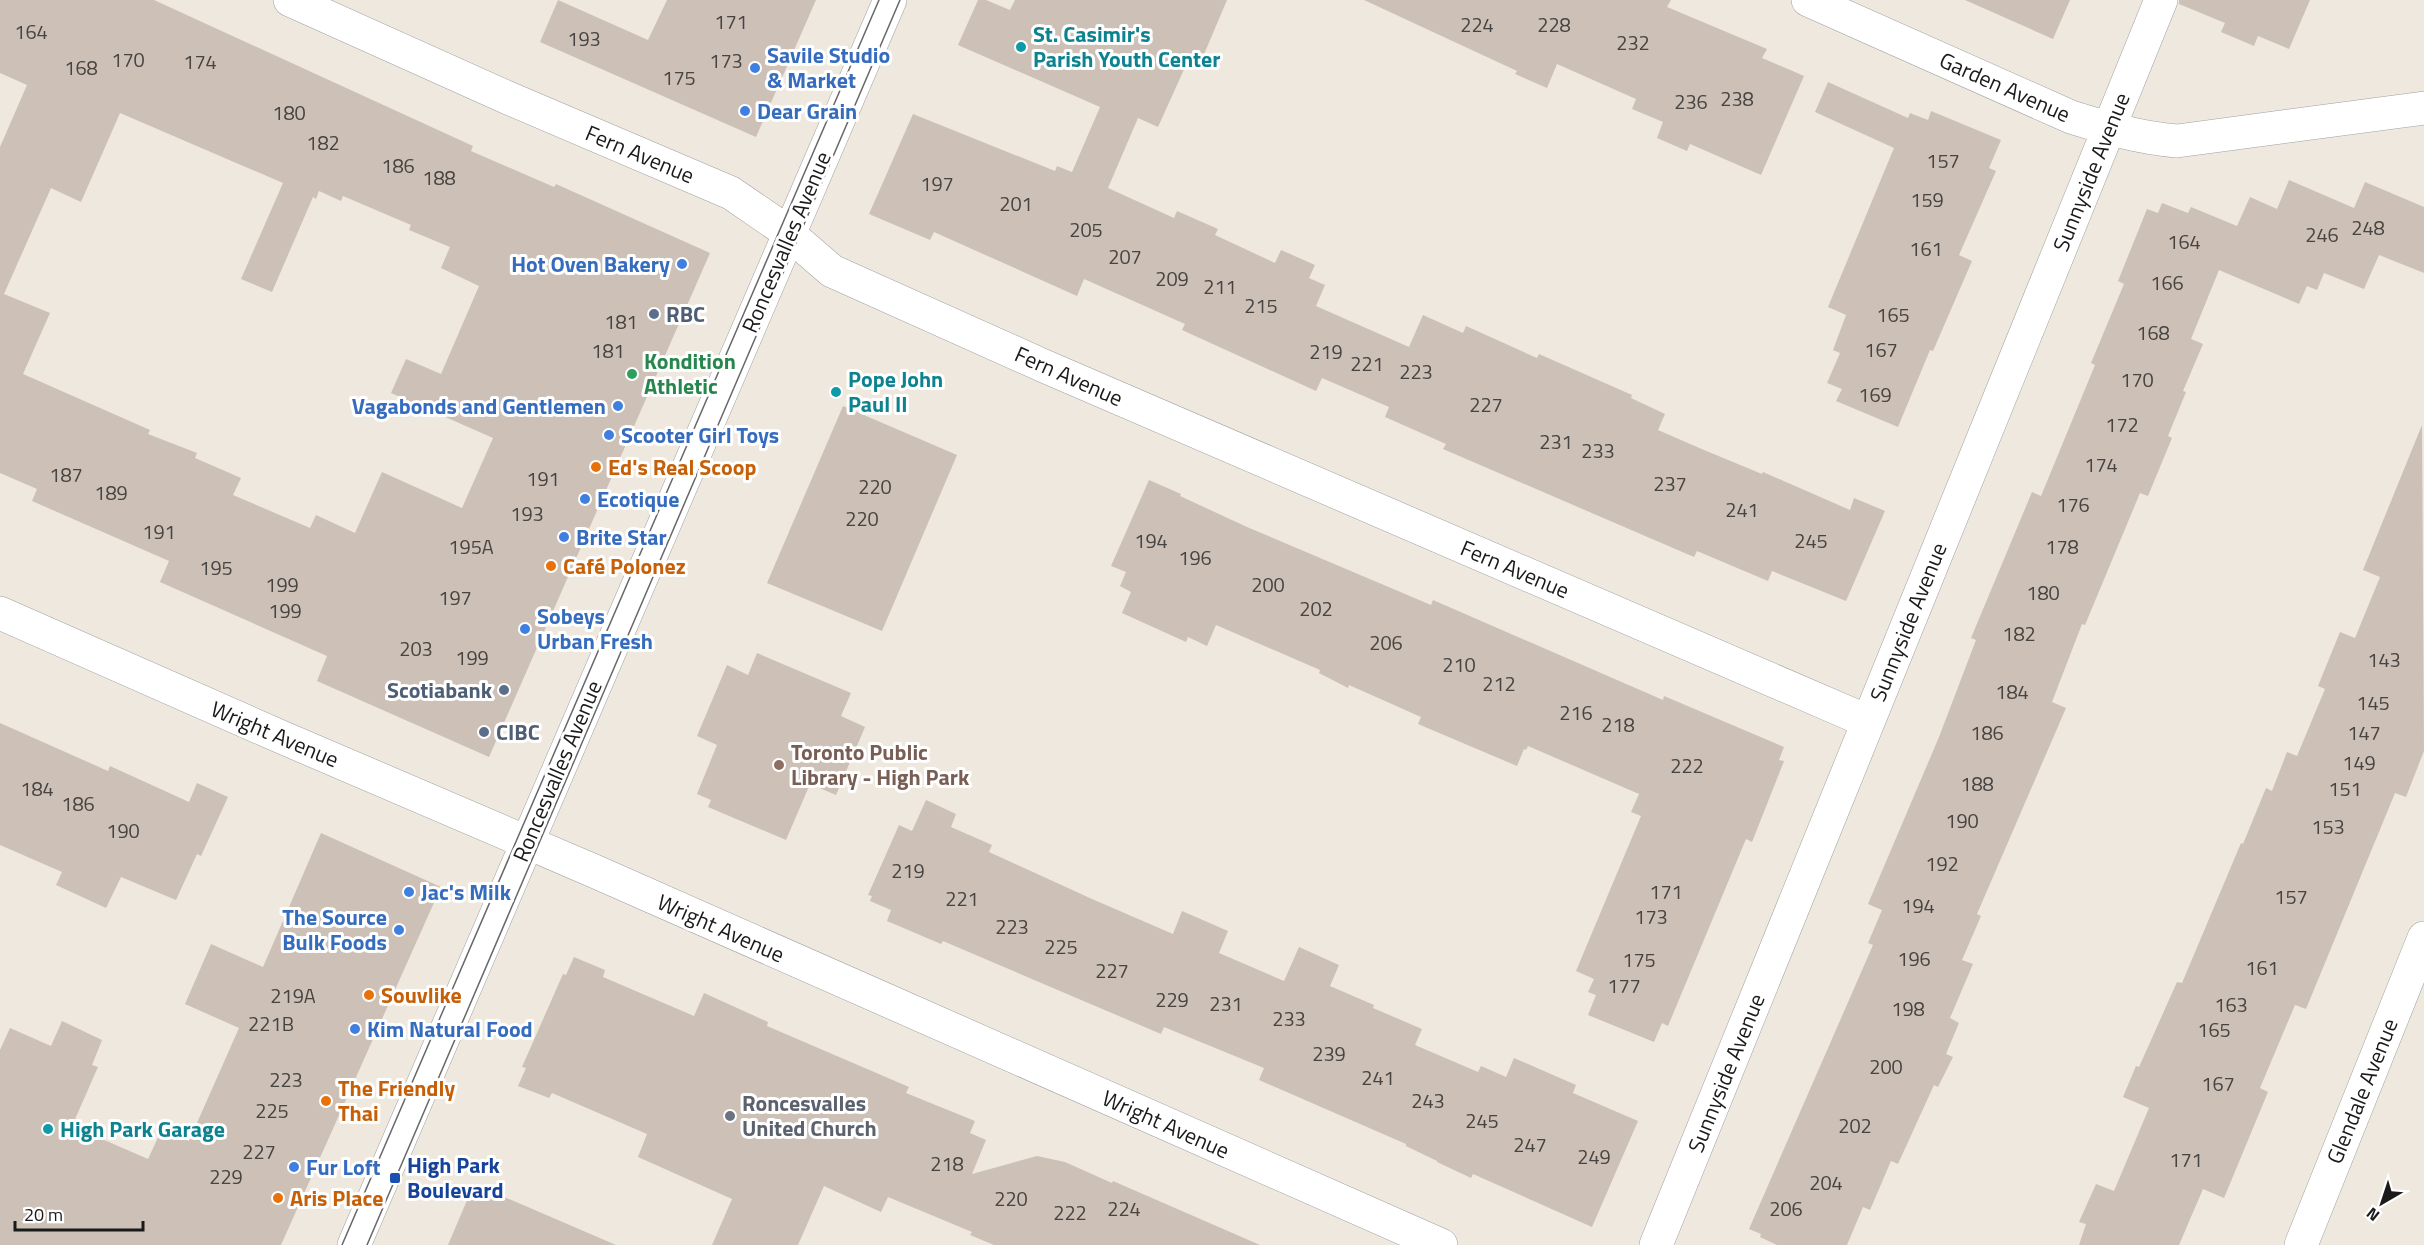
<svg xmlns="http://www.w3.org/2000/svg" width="2424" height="1245" viewBox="0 0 2424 1245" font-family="'Titillium Web',sans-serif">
<rect width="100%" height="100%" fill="#eee8de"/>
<path fill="#cdc0b7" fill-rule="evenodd" d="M0,0h154l319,146 -2,5 83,36 2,-3 154,69 -221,504 -172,-76 10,-25 -167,-74 9,-21 -137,-60 5,-12 -37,-16v-326l27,-62 -27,-12zM120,113l163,70 -42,96 31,13 41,-95 3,2 3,-8 22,10 2,-5 68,29 -2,5 41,17 -9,21 38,18 -38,88 -35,-15 -15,34 102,45 -31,70 -80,-36 -27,61 -39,-18 -6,13 -77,-33 8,-17 -46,-20 2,-5 -49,-19 2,-4 -127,-56 27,-61 -46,-19 47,-106 30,14z
M558,0l90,40 19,-40h149l-60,137 -216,-95z
M978,0h8l24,10 5,-10h212l-25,59 -11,-5 -33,73 -20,-9 -30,70 66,30 3,-7 41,18 -3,6 60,28 6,-13 34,15 -6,13 16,7 -9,21 93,41 14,-32 40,18 3,-7 71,32 2,-4 93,41 -1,3 34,16 -7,16 46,20 58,24 1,-2 87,38 4,-12 31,13 -39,90 -74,-30 -4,10 -71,-30 -3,6 -251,-108 3,-5 -61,-27 4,-10 -67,-29 -6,13 -134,-61 3,-6 -101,-45 -7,17 -143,-64 -4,8 -61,-26 44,-100 142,57 2,-5 15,6 28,-65 -142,-62z
M1364,0h307l-4,7 100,42 -5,9 42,18 -43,99 -71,-31 -3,7 -30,-13 6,-16 -31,-13 4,-10 -79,-35 -10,24 -32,-14 2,-3z
M1965,0h105l-17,39z
M2179,0h131l-21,49 -31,-13 -4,10 -33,-14 4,-9 -46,-19z
M1828,82l80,36 2,-5 18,7 3,-9 70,29 -12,28 7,3 -37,84 13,6 -39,90 -3,-1 -32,77 -62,-26 6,-12 -15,-6 13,-30 -7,-3 13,-35 -18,-8 66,-159 -79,-36z
M2289,180l65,28 11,-26 59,25v66l-45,-18 -15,34 -40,-16 -7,17 -10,-4 -8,18 -80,-34 -28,69 12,5 -20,47 3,1 -18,44 4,2 -24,58 -8,-3 -55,132 -3,-1 -30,78 14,6 -89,206 4,2 -19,44 11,4 -23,54 9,5 -13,31 7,3 -15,30 -4,-2 -36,79 -7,-3 -21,49 -7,-3 -16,38h-70l-17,-8 1,-3 -12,-5 124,-284 -5,-2 14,-33 -14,-6 71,-167 37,-97 -5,-2 61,-146 9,4 54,-131 -4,-2 33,-79 -6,-3 29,-72 11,4 4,-10 26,10 3,-6 46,19 13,-29 27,12z
M843,406l114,49 -75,176 -115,-48z
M2422,425l2,326 -18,46 -11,-4 -89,216 -11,-4 -35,83 8,4 -44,106 -21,-9 -24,56h-100l7,-21 -7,-2 17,-38 18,7 35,-83 -26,-11 13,-31 3,1 38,-85 5,1 59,-140 2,1 23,-56 6,3 15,-39 10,4 28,-67 -7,-3 22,-54 15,6 25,-61 -17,-7z
M1149,480l32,14 -1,2 67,31 184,78 2,-5 230,100 1,-4 120,51 -5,13 5,1 -32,81 -6,-3 -78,187 -6,-3 -8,19 -66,-27 8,-20 -8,-3 6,-13 -18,-8 65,-155 -10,-4 8,-18 -111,-48 -2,4 -2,-1 -7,17 -99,-42 3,-7 -72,-32 -1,3 -29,-15 1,-3 -104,-45 -9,21 -19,-9 -2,5 -64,-29 9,-21 -11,-6 6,-14 -15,-6z
M757,653l94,40 -10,23 24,11 -29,68 -26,-11 -24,56 -78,-33 3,-7 -14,-6 20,-49 -20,-9 30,-71 21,10z
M0,723l108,48 2,-5 79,36 8,-19 31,14 -27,59 -4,-2 -21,46 -55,-23 -15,31 -50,-23 6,-13 -62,-27z
M926,800l30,14 -5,13 41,18 -3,7 103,47 81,35 9,-23 46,20 -9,22 65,28 15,-34 40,18 -9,21 44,19 -1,3 49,21 -7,16 63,27 3,-6 25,11 8,-19 62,27 -3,8 65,28 -46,106 -119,-53 -2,4 -34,-16v-1l-31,-15v-2l-147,-64 5,-12 -100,-41 -3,7 -218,-93 -2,3 -54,-23 4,-11 -21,-9 2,-5 -4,-1 31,-70 13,6z
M321,833l120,54 -160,358h-281v-195l10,-22 41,18 11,-25 40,19 -10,25 6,2 -26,59 76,33 14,-30 27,12 50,-113 -54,-24 26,-60 52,23z
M574,957l31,13 -2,7 91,39 10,-23 64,29 -1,4 142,61 -3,6 69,28 -5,12 16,7 -14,34 65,-18 28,6 47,21 1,-2 147,64h-266l-24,-10 2,-3 -84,-35 -7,15 -57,-26 -26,59h-86l20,-46 -94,-42 9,-23 -95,-41 -3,5 -31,-12 8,-18 -4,-1 41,-93 3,1z
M474,1184l142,61h-168z"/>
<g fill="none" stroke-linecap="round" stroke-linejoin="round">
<g stroke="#a1a1a1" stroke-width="34">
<path id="minor" d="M290,0l216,97 225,96 51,35 50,43 212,95 823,355
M1808,0l263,117c35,11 69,21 106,24l247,-33
M0,613l279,123 315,135 847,374
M1656,1245l505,-1245
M2301,1245l123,-307"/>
</g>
<g stroke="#a1a1a1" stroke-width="34">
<path id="tertiary" d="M354,1245l536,-1245"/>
</g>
<use href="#minor" stroke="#fff" stroke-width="33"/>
<use href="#tertiary" stroke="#fff" stroke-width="33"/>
<path stroke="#686868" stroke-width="1.5" d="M342,1245l537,-1245
M367,1245l533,-1245"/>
</g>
<g fill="#0f9aa8" stroke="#fff" stroke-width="2">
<circle cx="1021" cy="47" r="6"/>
<circle cx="836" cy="392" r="6"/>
<circle cx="48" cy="1129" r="6"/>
</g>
<g fill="#3f7fe0" stroke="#fff" stroke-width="2">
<circle cx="755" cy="68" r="6"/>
<circle cx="745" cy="111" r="6"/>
<circle cx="682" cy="264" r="6"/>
<circle cx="618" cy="406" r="6"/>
<circle cx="609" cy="435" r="6"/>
<circle cx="585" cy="499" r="6"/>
<circle cx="564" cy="537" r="6"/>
<circle cx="525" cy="629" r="6"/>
<circle cx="409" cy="892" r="6"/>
<circle cx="399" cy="930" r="6"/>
<circle cx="355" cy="1029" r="6"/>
<circle cx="294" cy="1167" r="6"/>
</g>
<g fill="#5c6f8a" stroke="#fff" stroke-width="2">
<circle cx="654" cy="314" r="6"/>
<circle cx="504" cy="690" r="6"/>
<circle cx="484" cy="732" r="6"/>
</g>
<circle fill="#2e9e5b" stroke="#fff" stroke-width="2" cx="632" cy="374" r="6"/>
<g fill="#e8710a" stroke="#fff" stroke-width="2">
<circle cx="596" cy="467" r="6"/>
<circle cx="551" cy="566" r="6"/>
<circle cx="369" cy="995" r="6"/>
<circle cx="326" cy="1101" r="6"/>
<circle cx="278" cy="1198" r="6"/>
</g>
<circle fill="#8d6e63" stroke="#fff" stroke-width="2" cx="779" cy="765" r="6"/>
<circle fill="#6b7280" stroke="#fff" stroke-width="2" cx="730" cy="1116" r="6"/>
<rect fill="#1a4fb4" stroke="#fff" stroke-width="2" x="389" y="1172" width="12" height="12" rx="3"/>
<g text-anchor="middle" stroke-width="6" stroke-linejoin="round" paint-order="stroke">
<g font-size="20" fill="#474441">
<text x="731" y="29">171</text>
<text x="1477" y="32">224</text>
<text x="1554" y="32">228</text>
<text x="31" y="39">164</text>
<text x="584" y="46">193</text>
<text x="1633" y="50">232</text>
<text x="128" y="67">170</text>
<text x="726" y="68">173</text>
<text x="200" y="69">174</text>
<text x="81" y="75">168</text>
<text x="679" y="85">175</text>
<text x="1737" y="106">238</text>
<text x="1691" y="109">236</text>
<text x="289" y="120">180</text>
<text x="323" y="150">182</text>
<text x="1943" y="168">157</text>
<text x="398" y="173">186</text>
<text x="439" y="185">188</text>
<text x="937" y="191">197</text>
<text x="1927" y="207">159</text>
<text x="1016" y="211">201</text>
<text x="2368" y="235">248</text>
<text x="1086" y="237">205</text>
<text x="2322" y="242">246</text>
<text x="2184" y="249">164</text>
<text x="1926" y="256">161</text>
<text x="1125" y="264">207</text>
<text x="1172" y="286">209</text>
<text x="2167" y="290">166</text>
<text x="1220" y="294">211</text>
<text x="1261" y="313">215</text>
<text x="1893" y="322">165</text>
<text x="621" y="329">181</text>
<text x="2153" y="340">168</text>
<text x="1881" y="357">167</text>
<text x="608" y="358">181</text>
<text x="1326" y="359">219</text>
<text x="1367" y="371">221</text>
<text x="1416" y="379">223</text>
<text x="2137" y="387">170</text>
<text x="1875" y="402">169</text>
<text x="1486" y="412">227</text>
<text x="2122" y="432">172</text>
<text x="1556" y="449">231</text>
<text x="1598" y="458">233</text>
<text x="2101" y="472">174</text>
<text x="66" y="482">187</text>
<text x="543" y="486">191</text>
<text x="1670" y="491">237</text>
<text x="875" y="494">220</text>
<text x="111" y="500">189</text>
<text x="2073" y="512">176</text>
<text x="1742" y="517">241</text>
<text x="527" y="521">193</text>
<text x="862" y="526">220</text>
<text x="159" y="539">191</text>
<text x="1151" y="548">194</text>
<text x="1811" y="548">245</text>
<text x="471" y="554">195A</text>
<text x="2062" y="554">178</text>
<text x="1195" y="565">196</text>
<text x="216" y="575">195</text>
<text x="282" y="592">199</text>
<text x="1268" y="592">200</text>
<text x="2043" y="600">180</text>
<text x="455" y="605">197</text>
<text x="1316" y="616">202</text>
<text x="285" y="618">199</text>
<text x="2019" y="641">182</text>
<text x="1386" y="650">206</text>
<text x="416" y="656">203</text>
<text x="472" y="665">199</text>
<text x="2384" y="667">143</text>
<text x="1459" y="672">210</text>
<text x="1499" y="691">212</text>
<text x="2012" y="699">184</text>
<text x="2373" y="710">145</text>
<text x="1576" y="720">216</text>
<text x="1618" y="732">218</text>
<text x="1987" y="740">186</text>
<text x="2364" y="740">147</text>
<text x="2359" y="770">149</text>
<text x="1687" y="773">222</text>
<text x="1977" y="791">188</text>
<text x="37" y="796">184</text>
<text x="2345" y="796">151</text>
<text x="78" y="811">186</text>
<text x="1962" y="828">190</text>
<text x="2328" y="834">153</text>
<text x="123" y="838">190</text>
<text x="1942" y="871">192</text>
<text x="908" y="878">219</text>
<text x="1666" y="899">171</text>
<text x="2291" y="904">157</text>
<text x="962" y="906">221</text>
<text x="1918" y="913">194</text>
<text x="1651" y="924">173</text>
<text x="1012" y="934">223</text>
<text x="1061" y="954">225</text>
<text x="1914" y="966">196</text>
<text x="1639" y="967">175</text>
<text x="2262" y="975">161</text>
<text x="1112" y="978">227</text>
<text x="1624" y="993">177</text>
<text x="293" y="1003">219A</text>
<text x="1172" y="1007">229</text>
<text x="1226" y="1011">231</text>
<text x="2231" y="1012">163</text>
<text x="1908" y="1016">198</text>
<text x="1289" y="1026">233</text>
<text x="271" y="1031">221B</text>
<text x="2214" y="1037">165</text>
<text x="1329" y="1061">239</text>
<text x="1886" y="1074">200</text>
<text x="1378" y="1085">241</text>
<text x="286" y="1087">223</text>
<text x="2218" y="1091">167</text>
<text x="1428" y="1108">243</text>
<text x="272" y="1118">225</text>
<text x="1482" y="1128">245</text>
<text x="1855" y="1133">202</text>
<text x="1530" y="1152">247</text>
<text x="259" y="1159">227</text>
<text x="1594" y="1164">249</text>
<text x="2186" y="1167">171</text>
<text x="947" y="1171">218</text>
<text x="226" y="1184">229</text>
<text x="1826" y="1190">204</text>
<text x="1011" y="1206">220</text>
<text x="1124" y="1216">224</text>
<text x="1786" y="1216">206</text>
<text x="1070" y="1220">222</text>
</g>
<g font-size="22" font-weight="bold" fill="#0d838f" stroke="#fff" text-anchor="start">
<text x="1033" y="42">St. Casimir's<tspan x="1033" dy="25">Parish Youth Center</tspan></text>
<text x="848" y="387">Pope John<tspan x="848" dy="25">Paul II</tspan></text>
<text x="60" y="1137">High Park Garage</text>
</g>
<g font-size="22" font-weight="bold" fill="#366cbe" stroke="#fff" text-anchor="start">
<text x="767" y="63">Savile Studio<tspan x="767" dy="25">&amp; Market</tspan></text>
<text x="757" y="119">Dear Grain</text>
<text x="670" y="272" text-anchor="end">Hot Oven Bakery</text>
<text x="606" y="414" text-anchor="end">Vagabonds and Gentlemen</text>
<text x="621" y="443">Scooter Girl Toys</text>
<text x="597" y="507">Ecotique</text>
<text x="576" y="545">Brite Star</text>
<text x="537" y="624">Sobeys<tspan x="537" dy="25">Urban Fresh</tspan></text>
<text x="421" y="900">Jac's Milk</text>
<text x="387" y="925" text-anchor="end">The Source<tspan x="387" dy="25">Bulk Foods</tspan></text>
<text x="367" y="1037">Kim Natural Food</text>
<text x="306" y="1175">Fur Loft</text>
</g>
<g font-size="22" fill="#1a1a1a" stroke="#fff">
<text transform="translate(2005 87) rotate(24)" y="8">Garden Avenue</text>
<text transform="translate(640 154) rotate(23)" y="8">Fern Avenue</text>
<text transform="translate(2091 172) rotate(-68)" y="8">Sunnyside Avenue</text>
<text transform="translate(786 242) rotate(-67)" y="8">Roncesvalles Avenue</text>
<text transform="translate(1069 376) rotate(24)" y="8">Fern Avenue</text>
<text transform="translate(1515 569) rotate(23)" y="8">Fern Avenue</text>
<text transform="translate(1908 622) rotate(-68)" y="8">Sunnyside Avenue</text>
<text transform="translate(275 734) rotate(23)" y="8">Wright Avenue</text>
<text transform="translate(557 771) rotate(-67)" y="8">Roncesvalles Avenue</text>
<text transform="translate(721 928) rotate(24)" y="8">Wright Avenue</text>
<text transform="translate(1726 1073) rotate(-68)" y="8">Sunnyside Avenue</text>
<text transform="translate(2362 1091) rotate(-68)" y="8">Glendale Avenue</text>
<text transform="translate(1166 1124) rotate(24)" y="8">Wright Avenue</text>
</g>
<g font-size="22" font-weight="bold" fill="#4e5e75" stroke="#fff" text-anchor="start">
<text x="666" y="322">RBC</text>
<text x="492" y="698" text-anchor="end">Scotiabank</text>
<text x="496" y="740">CIBC</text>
</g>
<g font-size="22" font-weight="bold" fill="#27864d" stroke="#fff" text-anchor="start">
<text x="644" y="369">Kondition<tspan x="644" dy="25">Athletic</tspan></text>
</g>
<g font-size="22" font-weight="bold" fill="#c56008" stroke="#fff" text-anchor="start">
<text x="608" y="475">Ed's Real Scoop</text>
<text x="563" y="574">Café Polonez</text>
<text x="381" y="1003">Souvlike</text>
<text x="338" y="1096">The Friendly<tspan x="338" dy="25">Thai</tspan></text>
<text x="290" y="1206">Aris Place</text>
</g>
<g font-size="22" font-weight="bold" fill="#785e54" stroke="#fff" text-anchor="start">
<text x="791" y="760">Toronto Public<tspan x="791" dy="25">Library - High Park</tspan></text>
</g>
<g font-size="22" font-weight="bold" fill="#5b616d" stroke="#fff" text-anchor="start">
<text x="742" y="1111">Roncesvalles<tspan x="742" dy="25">United Church</tspan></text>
</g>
<g font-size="22" font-weight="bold" fill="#164399" stroke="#fff" text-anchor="start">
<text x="407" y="1173">High Park<tspan x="407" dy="25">Boulevard</tspan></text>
</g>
</g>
<g transform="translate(2382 1203) rotate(219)" stroke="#ffffff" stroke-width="4.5" paint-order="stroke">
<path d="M0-4.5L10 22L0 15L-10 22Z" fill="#1a1a1a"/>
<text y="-9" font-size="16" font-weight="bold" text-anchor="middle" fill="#1a1a1a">N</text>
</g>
<path d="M15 1221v9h128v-9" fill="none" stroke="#1a1a1a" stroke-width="3"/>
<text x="24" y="1221" font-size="18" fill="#1a1a1a" stroke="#ffffff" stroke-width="4.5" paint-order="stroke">20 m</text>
</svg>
